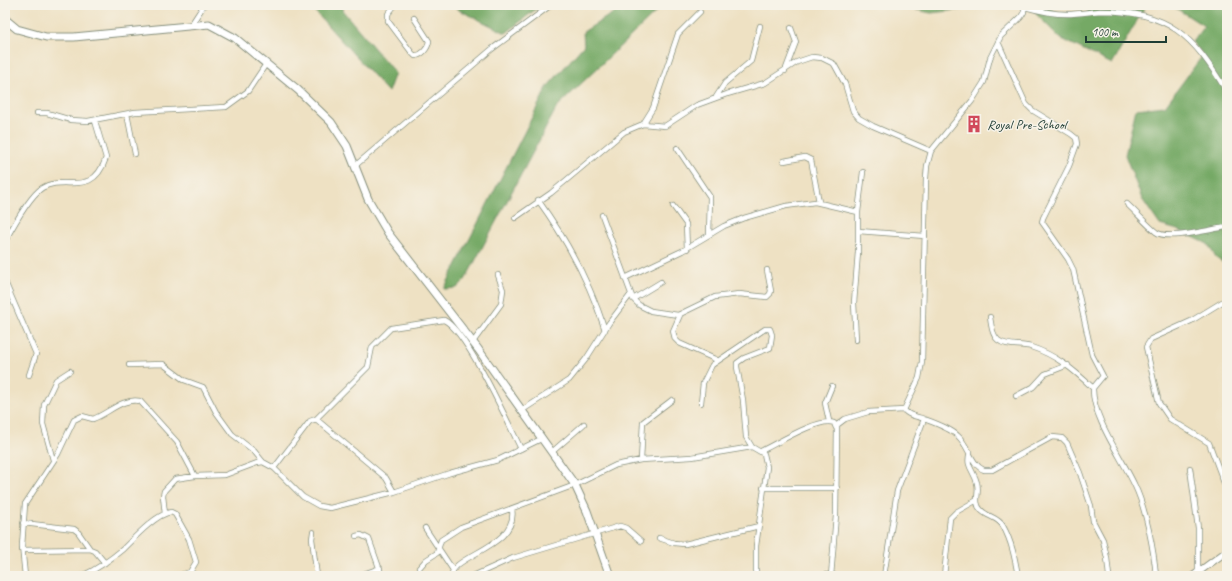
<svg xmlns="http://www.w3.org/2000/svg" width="1232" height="581" viewBox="0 0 1232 581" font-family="Caveat,sans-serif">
<rect width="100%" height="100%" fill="#f7f3e8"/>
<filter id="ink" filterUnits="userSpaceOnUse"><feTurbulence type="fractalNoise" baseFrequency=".025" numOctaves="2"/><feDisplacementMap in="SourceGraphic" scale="8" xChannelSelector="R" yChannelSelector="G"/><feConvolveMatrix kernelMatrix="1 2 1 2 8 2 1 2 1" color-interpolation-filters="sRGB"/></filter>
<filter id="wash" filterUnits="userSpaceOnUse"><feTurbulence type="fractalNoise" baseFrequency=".012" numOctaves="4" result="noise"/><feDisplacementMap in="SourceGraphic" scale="16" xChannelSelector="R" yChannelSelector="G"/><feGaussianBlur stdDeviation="0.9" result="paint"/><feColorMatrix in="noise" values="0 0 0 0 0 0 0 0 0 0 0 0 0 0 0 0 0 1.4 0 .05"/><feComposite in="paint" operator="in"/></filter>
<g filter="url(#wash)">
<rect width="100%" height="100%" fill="#eee1c3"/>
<path fill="#75a965" stroke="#4a734c" d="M309,5h36l-3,5 53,63 -7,19z
M453,5h88l-35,28 -47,-23z
M626,5h37l-106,102 -92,173 -8,8 -13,1 104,-203 36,-41 -1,-13z
M894,5h86l-6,3 -43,5z
M1036,5h8l14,8 29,1 4,-9h55l-34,59 -52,-26 -24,-24z
M1171,5h56v260l-11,-7 -8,-14 -30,-14 -18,-5 -18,-26 -17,-44 11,-46 29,-3 38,-51 -11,-13 12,-16z"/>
</g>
<g filter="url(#ink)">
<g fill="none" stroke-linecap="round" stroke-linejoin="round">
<g stroke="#868f7c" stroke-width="6">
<path id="minor" d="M395,5l-7,9v7l24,32 3,3c7,-1 13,-7 14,-15l-15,-23
M1024,5v7l-3,5 -20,19 -11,22 -6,24 -12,19 -41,50 -4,15 -1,12 -4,184 -3,16 -15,32c6,7 13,6 20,9 11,4 26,9 34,17 11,10 13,29 26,34h8l60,-33 10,1 5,5 13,30 11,33 2,15 10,19 4,18 2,18
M1025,7c14,4 27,7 42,7 11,0 22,-2 33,-3 69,0 93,24 127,81
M191,25l13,-20
M998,42l28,62 6,6 39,24 5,4 1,6 -8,22 -26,52 -1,4 26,37 5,10 19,86 11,21 -10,12c-1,30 30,71 42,98 11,23 19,65 21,90
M785,71l11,-29 -5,-14
M716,97l9,-14 26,-22 9,-35
M37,113h10l24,7 17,1 47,-9 91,-5 22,-16 18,-27
M127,114l8,40
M643,124l10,-16 25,-74 22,-22
M677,148l33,49 -1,38
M784,161l21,-4 6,3 8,42
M356,165l136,-116 59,-44
M538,200c29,40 52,83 67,130
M1127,204c10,9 19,20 29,28 12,9 54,-3 71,-5
M673,206l13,18 1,25
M602,215l31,84 6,6 12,6 27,4 37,-18 24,-3 28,3 3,-3 1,-3 -4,-21
M515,218l36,-25 73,-61 19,-8 22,2 32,-21 30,-11 38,-11 32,-21 15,-5 10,1 12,6 11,20 8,27 6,7 14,8 58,25
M858,231l67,5
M5,241c7,-13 25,-45 37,-53 22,-14 50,11 64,-30l-11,-37
M625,278l57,-27 42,-25 20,-8 42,-12 29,-4 43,10
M5,282l31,72 -7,21
M633,299l28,-17
M1227,299l-36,22 -40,18 -5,8 13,56 11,16 39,24 18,48
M680,315l-7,16 2,8 4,4 38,17
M990,317c1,7 2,18 8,23 8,7 23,4 33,7 25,8 43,23 62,41
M856,340l-2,-37 4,-51v-40l5,-40
M473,342l28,-38 2,-14 -5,-15
M129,365l34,-1 21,16 19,7 13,25 16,22 22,17 9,11
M1016,396l17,-9 12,-13 23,-9
M701,403l2,-20 9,-18 53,-36h5l2,6 -2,13 -26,10 -7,5v4l6,33 3,37 6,10 12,7 3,13 -11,79v30
M521,411l48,-31 17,-21 23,-36 22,-29
M316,419l52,-52 4,-20 19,-19 53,-8c23,11 64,103 77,129
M829,421l-4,-18 7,-17
M761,451c15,-7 58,-34 73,-28l2,5
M552,452l32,-28
M970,452c-5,15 4,18 7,31 3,10 -4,19 4,27 6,7 17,7 22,16 9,16 12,33 15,50
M53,460l-10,-36 1,-19 12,-25 14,-9
M641,460l2,-38 29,-22
M274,468l36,-47 6,-2 70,59 8,14
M1190,468l8,60v48
M763,488h74
M165,514l-2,-18 1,-5 11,-12 20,-3 30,-1 32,-12 6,-1 11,6 29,29 16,9 11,2 64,-16 56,-19 48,-13 43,-21
M23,523l51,6 4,3 12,17
M425,528l28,42
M313,532l-1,7 5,37
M356,536l5,-1 8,4 13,37
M659,538l15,5 11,1 74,-18
M22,550l68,-1 5,2 10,12
M419,568l7,-8 11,-7 4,-13 20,-13 114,-42 41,-20 25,-5 51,-3 60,-10
M190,572l7,4
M25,576l-3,-30 3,-42 33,-50 16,-34 8,-4 11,3c14,-5 31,-22 47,-18l37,41 18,34
M82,576c15,-7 28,-16 41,-27 11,-11 33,-35 48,-37l4,2 14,25 7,23 -6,10 -12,4
M271,576h7
M358,576l22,-8
M452,576c-3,-20 67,-29 60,-67
M473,576l40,-18 107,-32 6,2 15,13
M831,576l5,-61 1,-90 8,-6 23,-7 36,-2
M884,576l13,-85 27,-72
M944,576l6,-58 6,-6 21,-12"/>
</g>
<g stroke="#868f7c" stroke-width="8">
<path id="tertiary" d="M823,576h10
M1193,576l34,-25"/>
</g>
<g stroke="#868f7c" stroke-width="9">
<path id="secondary" d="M5,19l12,10 29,8h28l135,-13 26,14 63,52 33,32 16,24 21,53 20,34 90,116 97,136 12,26 23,65"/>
</g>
<use href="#minor" stroke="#fff" stroke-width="4.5"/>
<use href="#tertiary" stroke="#fff" stroke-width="6"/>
<use href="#secondary" stroke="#fff" stroke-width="7"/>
</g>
</g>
<defs>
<g id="building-bare" transform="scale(1.38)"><path d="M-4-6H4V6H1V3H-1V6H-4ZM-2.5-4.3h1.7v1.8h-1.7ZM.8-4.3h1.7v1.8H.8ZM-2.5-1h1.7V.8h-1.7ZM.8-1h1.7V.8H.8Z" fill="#d1495b" stroke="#f7f3e8" stroke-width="2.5" paint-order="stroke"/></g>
</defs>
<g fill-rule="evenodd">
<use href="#building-bare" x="974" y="124"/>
</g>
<g text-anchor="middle" stroke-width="3" stroke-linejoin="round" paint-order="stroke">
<g font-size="14" fill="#1f3d34" stroke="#f7f3e8" text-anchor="start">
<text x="987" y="129">Royal Pre-School</text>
</g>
</g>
<rect width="1232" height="581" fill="none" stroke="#f7f3e8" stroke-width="20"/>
<path d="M1086 36v6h80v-6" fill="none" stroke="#1f3d34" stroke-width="2"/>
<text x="1092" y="36" font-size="12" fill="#1f3d34" stroke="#f7f3e8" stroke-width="3" paint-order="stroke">100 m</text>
</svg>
